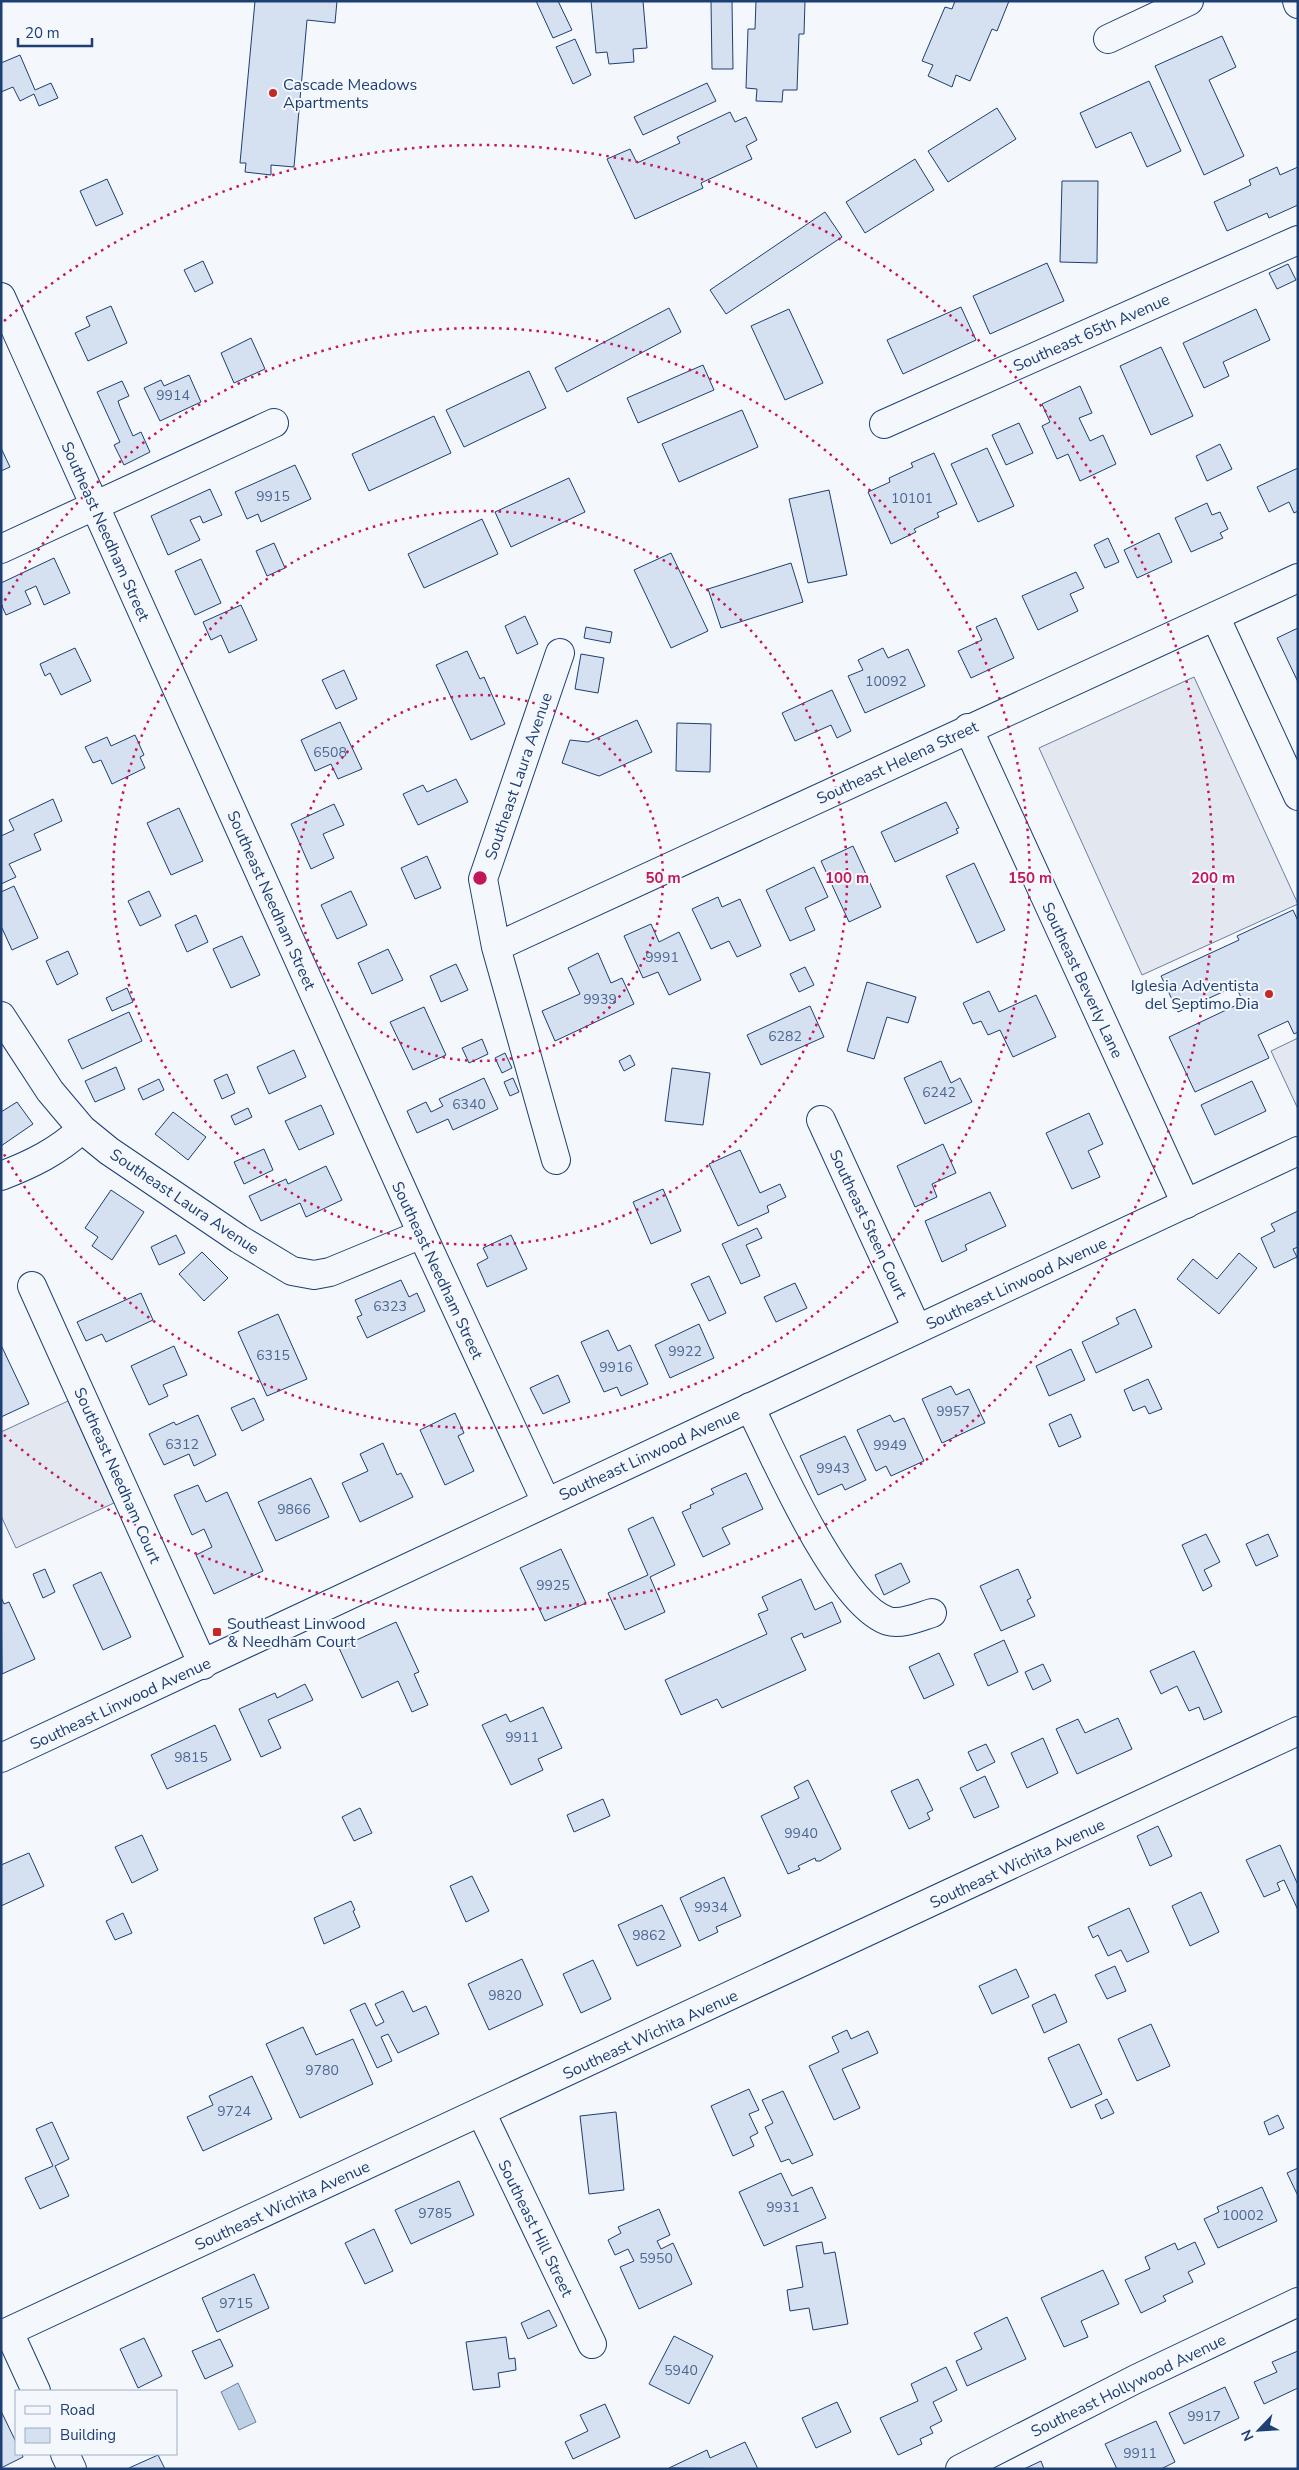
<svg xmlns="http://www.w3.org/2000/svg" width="1299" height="2470" viewBox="0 0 1299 2470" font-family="'Nunito Sans',sans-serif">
<rect width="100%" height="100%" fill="#f4f7fb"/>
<path fill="#e3e8f0" stroke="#687fa3" d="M1194,677l104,227 -156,71 -103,-227z
M1298,1038v71l-27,-58z
M68,1401l46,102 -98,45 -15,-32v-84z"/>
<path fill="#bed0e5" stroke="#687fa3" d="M238,2383l18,39 -17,8 -18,-38z"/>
<path fill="#d5e0f0" stroke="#1d3f73" d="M255,1h82l-2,22 -28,-3 -13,147 -23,-2v10l-26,-3 1,-9h-6z
M536,1h22l14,29 -19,8z
M591,1h52l4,47 -14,1 1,13 -25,2 -2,-12 -11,1z
M711,1h21l1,68h-21z
M756,1h49l-1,33h-5l-2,56h-14l-1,12 -26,-1 1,-12 -11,-1 2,-59h7z
M955,1h54l-12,30 -5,-2 -22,52 -14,-6 -4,12 -24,-11 5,-11 -11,-4 23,-54 7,2z
M1222,36l14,31 -27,13 35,76 -40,19 -49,-109z
M575,39l16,36 -18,9 -17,-37z
M20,55l15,35 16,-7 7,15 -19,8 -5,-12 -14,7 -7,-14 -12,5v-29z
M1149,81l32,70 -34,16 -16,-35 -35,16 -16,-35z
M707,83l9,18 -73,34 -9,-18z
M997,108l19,31 -68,43 -20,-31z
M730,112l5,10 11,-5 11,23 -11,6 6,13 -51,24 2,5 -68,31 -28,-60 23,-10 7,14 43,-20 -3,-6z
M915,159l19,31 -69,43 -19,-31z
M1277,167l3,8 18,-8v38l-29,13 -2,-5 -40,18 -13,-29 37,-17 -2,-5z
M107,179l16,35 -27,12 -16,-35z
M1062,181h36l-1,82 -37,-1z
M825,212l17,25 -116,77 -16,-24z
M203,261l10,22 -18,9 -11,-22z
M1047,263l17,38 -74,33 -17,-38z
M1288,264l8,16 -19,9 -8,-16z
M111,306l16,37 -39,18 -13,-28 15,-7 -4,-9z
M961,307l15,33 -73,34 -16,-34z
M669,308l12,24 -114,60 -12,-24z
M789,309l34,74 -38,17 -34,-74z
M1256,309l14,31 -47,22 6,14 -25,12 -21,-45z
M251,338l14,31 -31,14 -13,-30z
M1161,347l32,69 -42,19 -31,-69z
M703,365l11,25 -76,33 -11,-25z
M529,371l17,37 -82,39 -18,-37z
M189,375l12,27 -41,19 -16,-33 17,-8 3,6z
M122,381l7,15 -11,5 2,6 13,29 8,-4 9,20 -26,13 -10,-20 6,-3 -23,-50z
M1080,386l12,27 -13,5 11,23 13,-6 13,29 -36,17 -12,-27 -11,5 -15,-33 8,-4 -8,-18z
M742,410l16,37 -79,35 -17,-38z
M434,416l17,37 -82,38 -17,-37z
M1019,423l14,30 -27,12 -14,-30z
M1220,444l12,25 -25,12 -11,-25z
M1,448l9,19 -9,4z
M987,448l27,58 -36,16 -27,-58z
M934,453l23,51 -20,9 2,4 -25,12 2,3 -25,12 -23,-52 22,-10 -1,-4 24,-11 -2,-4z
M295,465l16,34 -50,23 -3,-8 -11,5 -12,-27z
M1298,468v43l-4,2 -5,-11 -20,10 -12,-25z
M569,478l16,34 -74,35 -16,-35z
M210,489l12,26 -19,8 -3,-7 -10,4 10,20 -32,15 -17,-39z
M829,490l18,85 -39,8 -19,-84z
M1207,503l5,12 8,-3 8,17 -8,4 3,5 -32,14 -16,-34z
M482,519l16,35 -74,34 -16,-34z
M1159,533l13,29 -35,16 -13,-28z
M1108,538l11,24 -14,6 -11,-23z
M274,543l11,25 -18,8 -11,-25z
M671,553l37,78 -37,17 -37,-78z
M54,558l16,35 -26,12 -8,-19 -11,5 6,13 -25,11 -5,-11v-21z
M201,559l20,44 -26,12 -20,-44z
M791,563l12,39 -82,26 -13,-39z
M1076,572l8,16 -14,6 8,17 -40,19 -16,-34z
M241,605l16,35 -28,13 -8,-18 -10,5 -8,-18z
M525,616l13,28 -21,10 -12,-28z
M996,618l18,40 -43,20 -13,-27 24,-11 -6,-13z
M586,627l26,5 -2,11 -26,-5z
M1298,628v54l-21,-44z
M75,648l16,33 -30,14 -11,-22 -5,3 -5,-12z
M883,648l5,10 20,-9 17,37 -60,27 -17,-37 15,-6 -5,-10z
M467,651l13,28 4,-2 21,47 -34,16 -35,-75z
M581,654l23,4 -6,35 -23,-4z
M344,670l13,29 -21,10 -14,-29z
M832,690l19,41 -14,7 -6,-13 -36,16 -13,-28z
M637,720l15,32 -53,24 -37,-13 8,-23 18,2z
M340,722l22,47 -24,10 -7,-15 -16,7 -14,-31z
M677,723l34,1 -1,48 -34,-1z
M135,735l9,20 -4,2 5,11 -33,16 -11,-24 -8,3 -8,-16 22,-10 4,9z
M456,779l12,23 -50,23 -15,-31 20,-9 4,7z
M53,799l9,22 -28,13 7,16 -32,14 7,13 -15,7v-48l13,-6 -5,-10z
M946,802l13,26 -3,1 2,4 -63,29 -14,-30z
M334,804l10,21 -21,9 11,24 -23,11 -20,-45z
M179,808l24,53 -32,14 -24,-52z
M853,846l28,61 -32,15 -28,-61z
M427,856l14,32 -26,11 -14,-31z
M974,863l31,67 -28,13 -31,-67z
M814,867l14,30 -23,11 10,22 -25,11 -24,-51z
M14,886l24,52 -26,12 -11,-24v-34z
M149,891l12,25 -21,10 -12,-25z
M351,891l16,34 -30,14 -16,-34z
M718,897l4,10 18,-8 21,47 -24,11 -8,-16 -18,8 -19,-40z
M1293,910l5,11v111l-4,2 -6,-13 -30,14 11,23 -74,34 -26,-55 74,-35 -7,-16 -58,26 -17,-36 78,-36 -2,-4z
M196,915l12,27 -21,10 -12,-27z
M651,924l8,18 20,-10 22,48 -32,15 -11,-23 -15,6 -19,-42z
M242,936l18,39 -29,13 -18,-39z
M388,949l15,31 -31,14 -14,-31z
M68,951l10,23 -21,11 -11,-24z
M598,953l13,30 11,-5 12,26 -79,37 -13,-30 38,-17 -12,-26z
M456,964l12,26 -27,12 -11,-26z
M805,967l9,18 -15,7 -9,-18z
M867,982l49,15 -8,26 -21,-6 -13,42 -27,-8z
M127,988l6,14 -21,9 -6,-13z
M989,991l10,21 37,-17 20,42 -43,20 -13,-27 -12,5 -7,-14 -8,3 -10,-21z
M810,1006l14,31 -63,28 -14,-30z
M424,1007l22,48 -33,15 -23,-48z
M129,1012l13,29 -60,28 -14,-29z
M482,1039l6,15 -19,9 -7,-15z
M294,1050l12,27 -37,17 -12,-27z
M505,1053l7,15 -10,5 -7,-15z
M630,1055l5,10 -11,6 -5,-10z
M941,1061l10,22 9,-5 12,24 -47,22 -21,-46z
M116,1067l9,22 -30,13 -10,-21z
M672,1068l38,5 -7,52 -38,-4z
M227,1074l8,19 -13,6 -8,-19z
M484,1078l14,31 -45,21 -5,-11 -31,14 -10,-22 19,-9 5,10 12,-6 -4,-7z
M513,1078l6,14 -9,4 -6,-14z
M159,1079l5,11 -21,10 -5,-11z
M1252,1081l14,30 -51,24 -14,-30z
M17,1102l16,22 -32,22v-34z
M321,1105l13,29 -35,16 -14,-29z
M248,1108l4,9 -17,8 -4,-9z
M173,1112l33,25 -18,23 -33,-26z
M1089,1113l14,31 -15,7 12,26 -28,12 -26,-56z
M943,1144l13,29 -24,11 5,13 -22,10 -18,-41z
M264,1149l9,21 -29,14 -10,-22z
M740,1150l20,43 20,-9 6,13 -19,9 2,6 -31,14 -29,-62z
M326,1166l16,34 -36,17 -6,-14 -39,18 -12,-25 37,-17 2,5z
M663,1189l18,42 -30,13 -18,-42z
M111,1190l33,22 -32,48 -20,-14 6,-9 -13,-9z
M990,1192l16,34 -41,19 2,5 -25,12 -17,-41z
M1298,1211v36l-5,2 4,8 -23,11 -13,-30 14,-7 -4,-7z
M757,1228l5,10 -16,7 14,31 -19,8 -19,-40z
M176,1235l9,18 -26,12 -8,-18z
M511,1235l16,34 -40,18 -10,-23 11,-6 -5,-10z
M202,1252l26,26 -24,23 -25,-27z
M1239,1253l18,15 -38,46 -42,-35 16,-20 24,20z
M709,1276l17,37 -17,8 -18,-37z
M401,1280l8,17 8,-4 8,18 -58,27 -10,-21 5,-2 -7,-15z
M795,1283l12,25 -31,14 -12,-25z
M141,1293l12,27 -47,22 -4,-8 -16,7 -9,-19z
M1135,1309l17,38 -56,26 -14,-31 37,-18 -3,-6z
M278,1314l29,65 -40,17 -29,-64z
M699,1324l15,34 -44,20 -15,-33z
M608,1330l10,21 12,-6 18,39 -27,12 -4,-9 -13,5 -23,-50z
M1,1345l28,59 -28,13z
M174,1346l13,29 -24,10 5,11 -19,9 -18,-39z
M1071,1349l14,31 -36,16 -13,-30z
M558,1375l12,27 -27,12 -13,-26z
M1148,1379l14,30 -13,5 -4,-8 -12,5 -9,-21z
M951,1386l5,9 13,-6 16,34 -43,20 -20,-44z
M254,1398l10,22 -22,11 -11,-23z
M455,1413l9,20 -6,3 16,35 -29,14 -25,-55z
M1071,1414l10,23 -22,10 -10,-23z
M198,1415l18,40 -22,11 -5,-12 -25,11 -15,-31 25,-12 2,3z
M890,1415l4,7 10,-4 20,43 -33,15 -5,-10 -10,5 -19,-41z
M845,1436l21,44 -21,10 -3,-6 -24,11 -18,-39z
M383,1443l14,32 4,-2 12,24 -53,25 -18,-39 26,-12 -8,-17z
M746,1473l17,36 -41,19 8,16 -27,13 -21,-45 9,-4 -1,-3 24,-11 -3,-5z
M311,1478l18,39 -53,24 -18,-39z
M198,1485l8,17 21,-10 36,79 -49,23 -18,-39 16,-8 -8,-18 -12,6 -18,-40z
M653,1517l22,48 -25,12 15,35 -40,18 -17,-37 40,-18 -20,-46z
M1206,1534l14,28 -16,8 8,16 -9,5 -21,-46z
M1268,1534l10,22 -22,10 -10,-22z
M561,1549l25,54 -41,18 -25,-53z
M901,1563l9,19 -26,13 -9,-20z
M45,1569l10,23 -12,6 -10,-24z
M1018,1569l13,29 -4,2 8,16 -34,15 -21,-45z
M101,1572l30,65 -28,13 -30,-65z
M801,1579l14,31 17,-8 9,20 -37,16 -2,-5 -11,5 15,32 -84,38 -5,-9 -36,16 -16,-35 102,-46 -9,-20 10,-4 -6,-13z
M1,1597l3,7 5,-2 26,57 -33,15z
M396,1622l23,50 -5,2 14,31 -16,7 -14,-31 -36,17 -23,-50z
M1004,1640l14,32 -30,14 -14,-32z
M1194,1651l28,61 -18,8 -5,-13 -10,4 -12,-25 -16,8 -11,-23z
M939,1653l15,32 -30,14 -15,-32z
M1043,1664l8,17 -18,9 -8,-18z
M305,1684l8,16 -45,20 13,28 -20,9 -22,-48 36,-16 2,5z
M543,1707l19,41 -24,11 5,11 -32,15 -29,-60 24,-11 4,8z
M1118,1718l14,31 -55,25 -21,-45 22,-10 7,14z
M215,1725l16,35 -64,29 -16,-34z
M1043,1738l15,35 -31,15 -16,-35z
M986,1744l9,18 -18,9 -9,-19z
M985,1776l14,31 -25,11 -14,-30z
M918,1779l15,31 -6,3 3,6 -21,10 -18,-38z
M808,1780l33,69 -21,12h-4l-1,-3 -17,8 2,3 -12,5 -27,-58 38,-18 -5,-11z
M603,1799l7,17 -36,16 -7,-17z
M360,1808l12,25 -18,8 -12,-24z
M1158,1826l14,30 -22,10 -13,-30z
M142,1835l16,35 -26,13 -17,-36z
M1280,1845l18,40v25l-14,-30 -7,3 3,7 -16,7 -18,-37z
M29,1853l15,33 -43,20v-41z
M472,1876l17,35 -23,11 -16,-36z
M724,1877l17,39 -25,11 2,5 -19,9 -19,-43z
M1201,1892l18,40 -29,14 -18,-40z
M351,1901l4,9 -2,1 7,16 -36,17 -10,-26z
M662,1905l19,41 -44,20 -19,-41z
M1129,1908l20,44 -22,10 -6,-12 -13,6 -10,-21 -5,3 -5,-11z
M123,1913l9,20 -17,7 -9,-19z
M522,1959l21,46 -54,25 -21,-46z
M593,1960l18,39 -30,14 -18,-39z
M1115,1966l11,25 -19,8 -12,-24z
M1016,1969l13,28 -37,17 -13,-28z
M403,1991l10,21 13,-6 13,28 -41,19 -10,-19 -7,3 11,24 -15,7 -27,-58 15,-7 11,23 8,-4 -9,-18z
M1055,1994l12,28 -23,11 -12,-28z
M1151,2024l19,42 -33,15 -19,-42z
M303,2027l13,28 37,-16 20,45 -73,34 -34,-74z
M847,2030l4,9 17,-8 10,22 -36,16 18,39 -26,12 -25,-54 30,-14 -7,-15z
M1079,2044l23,50 -31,14 -23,-50z
M252,2076l20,43 -69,32 -16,-34 26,-12 -4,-9z
M749,2089l10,21 -10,4 9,19 -8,4 4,9 -21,10 -22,-50z
M783,2091l30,64 -21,9 -3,-5 -8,3 -16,-35 8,-4 -11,-23z
M1107,2099l7,14 -13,6 -6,-14z
M616,2112l8,78 -35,4 -9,-78z
M1278,2115l6,13 -15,7 -5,-13z
M52,2122l17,37 -14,7 14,30 -29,13 -15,-31 28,-12 -17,-37z
M1298,2168v28l-11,-23z
M781,2173l11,23 20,-9 14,31 -62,28 -25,-54z
M459,2181l15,34 -63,29 -16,-34z
M1262,2187l15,34 -59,27 -14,-29 15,-7 -2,-5z
M659,2209l11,26 -13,6 4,8 12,-6 19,41 -53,25 -19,-42 14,-6 -6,-12 -13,6 -7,-15 13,-7 -3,-6z
M374,2229l19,42 -28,13 -20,-41z
M822,2242l2,12 11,-2 13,72 -35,6 -4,-22 -19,3 -3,-21 16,-3 -7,-41z
M1195,2242l10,22 -17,8 5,10 -30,14 3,5 -25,12 -16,-33 25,-11 -5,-12 30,-14 3,7z
M1103,2270l16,34 -38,17 7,16 -24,10 -23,-49z
M254,2274l15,34 -52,24 -15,-34z
M549,2310l8,16 -29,13 -7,-16z
M1007,2317l19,42 -59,27 -11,-25 26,-12 -8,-16z
M674,2336l39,20 -24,48 -40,-20z
M506,2337l3,22 6,-1 1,12 -18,3 2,14 -27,3 -7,-48z
M144,2338l18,38 -24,12 -18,-39z
M220,2339l13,27 -28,13 -13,-28z
M1298,2351v37l-34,16 -10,-22 23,-10 -5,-10z
M946,2367l11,23 -24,12 9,19 -12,6 3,6 -13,6 2,5 -24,11 -18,-37 38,-17 -7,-17z
M1225,2387l14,31 -55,26 -15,-31z
M837,2402l14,30 -35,16 -14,-30z
M605,2404l15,33 -47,22 -8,-17 23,-11 -8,-16z
M1,2411l15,31v12h6l1,3 -22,11z
M1156,2421l19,41 -14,7h-44l-12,-25z
M745,2442l13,27 -89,-1 38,-18 3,8z
M158,2455l7,14h-36v-1z
M1041,2461l3,8h-20z"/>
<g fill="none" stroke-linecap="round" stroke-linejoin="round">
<g stroke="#1d3f73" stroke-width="30">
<path id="minor" d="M1108,39l81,-38
M1,297l421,937 124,268
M884,424l414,-184
M1,549l273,-126
M1215,616l83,180
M968,728l218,476
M496,947l802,-369
M1,1016l49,75 32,38 27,22 130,88 53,32 22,4 16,-3 92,-38
M821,1120l96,209
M556,1160l-60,-213 -13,-68 77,-226
M1,1176c31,-12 56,-24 81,-47
M32,1286l171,379
M750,1407c24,48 88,198 138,214 13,4 31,-4 44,-8
M481,2112l111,232
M9,2332l27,59
M1,2335l1297,-604
M65,2454l7,15
M960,2469l176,-90 162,-77"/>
</g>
<g stroke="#1d3f73" stroke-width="30">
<path id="major" d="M1297,1l1,3
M1,1758l1297,-607"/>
</g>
<use href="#minor" stroke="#f4f7fb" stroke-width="28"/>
<use href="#major" stroke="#f4f7fb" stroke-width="28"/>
</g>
<g fill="none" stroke="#c2185b" stroke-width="2.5" stroke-dasharray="2.5 5">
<circle cx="480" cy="878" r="183"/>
<circle cx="480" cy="878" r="367"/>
<path d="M1 607A550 550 0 1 1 1 1149"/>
<path d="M4 321A733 733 0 1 1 4 1435"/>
</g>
<g fill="#c62828" stroke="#f4f7fb" stroke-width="2">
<circle cx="273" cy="93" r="5"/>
<circle cx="1269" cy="994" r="5"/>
<rect x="212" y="1627" width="10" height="10" rx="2.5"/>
</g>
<g text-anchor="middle" stroke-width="4" stroke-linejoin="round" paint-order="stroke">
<g font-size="14" fill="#4b6792">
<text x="173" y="400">9914</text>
<text x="273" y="501">9915</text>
<text x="912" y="503">10101</text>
<text x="886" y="686">10092</text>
<text x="330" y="757">6508</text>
<text x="662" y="962">9991</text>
<text x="600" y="1004">9939</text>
<text x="785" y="1041">6282</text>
<text x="939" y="1097">6242</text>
<text x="469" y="1109">6340</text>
<text x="390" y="1311">6323</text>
<text x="685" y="1356">9922</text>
<text x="273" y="1360">6315</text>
<text x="616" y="1372">9916</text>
<text x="953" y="1416">9957</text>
<text x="182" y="1449">6312</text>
<text x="890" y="1450">9949</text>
<text x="833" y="1473">9943</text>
<text x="294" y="1514">9866</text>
<text x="553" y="1590">9925</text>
<text x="522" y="1742">9911</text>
<text x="191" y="1762">9815</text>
<text x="801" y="1838">9940</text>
<text x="711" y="1912">9934</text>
<text x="649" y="1940">9862</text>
<text x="505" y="2000">9820</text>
<text x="322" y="2075">9780</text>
<text x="234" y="2116">9724</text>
<text x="783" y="2212">9931</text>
<text x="435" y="2218">9785</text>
<text x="1243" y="2220">10002</text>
<text x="656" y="2263">5950</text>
<text x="236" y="2308">9715</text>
<text x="681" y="2375">5940</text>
<text x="1204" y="2421">9917</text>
<text x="1140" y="2458">9911</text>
</g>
<g font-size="16" fill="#1d3f73" stroke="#f4f7fb" text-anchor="start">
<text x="283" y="90">Cascade Meadows<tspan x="283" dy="18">Apartments</tspan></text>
<text x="1259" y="991" text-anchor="end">Iglesia Adventista<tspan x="1259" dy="18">del Septimo Dia</tspan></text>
<text x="227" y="1629">Southeast Linwood<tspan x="227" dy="18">&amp; Needham Court</tspan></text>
</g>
<g font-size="16" fill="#1d3f73" stroke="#f4f7fb">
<text transform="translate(1091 332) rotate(-24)" y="6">Southeast 65th Avenue</text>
<text transform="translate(106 531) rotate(66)" y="6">Southeast Needham Street</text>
<text transform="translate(897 762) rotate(-25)" y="6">Southeast Helena Street</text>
<text transform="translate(518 776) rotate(-71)" y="6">Southeast Laura Avenue</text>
<text transform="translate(272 900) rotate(66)" y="6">Southeast Needham Street</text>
<text transform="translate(1083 980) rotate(65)" y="6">Southeast Beverly Lane</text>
<text transform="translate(185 1201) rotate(34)" y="6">Southeast Laura Avenue</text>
<text transform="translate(869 1224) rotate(65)" y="6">Southeast Steen Court</text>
<text transform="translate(438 1270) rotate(65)" y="6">Southeast Needham Street</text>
<text transform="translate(1016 1283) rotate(-25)" y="6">Southeast Linwood Avenue</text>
<text transform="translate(649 1454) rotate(-25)" y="6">Southeast Linwood Avenue</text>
<text transform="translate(118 1475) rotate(66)" y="6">Southeast Needham Court</text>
<text transform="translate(120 1703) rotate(-25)" y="6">Southeast Linwood Avenue</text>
<text transform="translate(1017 1863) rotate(-25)" y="6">Southeast Wichita Avenue</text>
<text transform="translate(650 2034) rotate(-25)" y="6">Southeast Wichita Avenue</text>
<text transform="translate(282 2205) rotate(-25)" y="6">Southeast Wichita Avenue</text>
<text transform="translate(536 2228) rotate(64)" y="6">Southeast Hill Street</text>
<text transform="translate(1128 2385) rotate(-26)" y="6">Southeast Hollywood Avenue</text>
</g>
</g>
<circle cx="480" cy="878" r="8" fill="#c2185b" stroke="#f4f7fb" stroke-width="2.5"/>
<g font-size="15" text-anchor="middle" font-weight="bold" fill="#c2185b" stroke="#f4f7fb" stroke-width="4" stroke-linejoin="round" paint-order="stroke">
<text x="663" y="883">50 m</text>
<text x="847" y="883">100 m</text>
<text x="1030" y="883">150 m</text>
<text x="1213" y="883">200 m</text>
</g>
<rect width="1299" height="2470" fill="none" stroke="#1d3f73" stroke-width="5"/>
<rect x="15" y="2390" width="162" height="65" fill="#f4f7fb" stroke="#9eadc5"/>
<rect x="25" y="2406" width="25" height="8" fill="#f4f7fb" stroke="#9eadc5"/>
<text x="60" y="2415" font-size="15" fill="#1d3f73">Road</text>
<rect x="25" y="2428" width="25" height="15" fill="#d5e0f0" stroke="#9eadc5"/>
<text x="60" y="2440" font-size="15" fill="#1d3f73">Building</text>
<g transform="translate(1259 2430) rotate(245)" stroke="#f4f7fb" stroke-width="4" paint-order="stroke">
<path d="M0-4L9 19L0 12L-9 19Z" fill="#1d3f73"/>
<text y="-8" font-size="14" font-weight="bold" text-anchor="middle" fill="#1d3f73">N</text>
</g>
<path d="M18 38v8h74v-8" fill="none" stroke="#1d3f73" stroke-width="2.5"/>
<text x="25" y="38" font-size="15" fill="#1d3f73" stroke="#f4f7fb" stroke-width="4" paint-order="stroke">20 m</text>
</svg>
